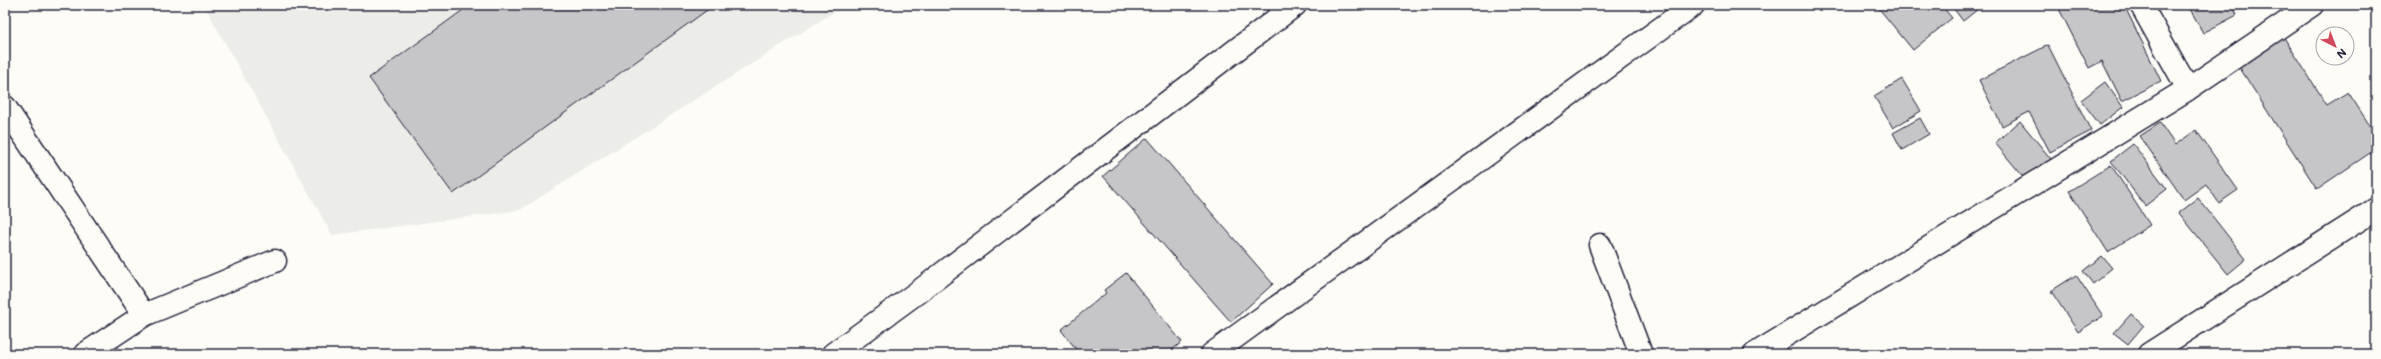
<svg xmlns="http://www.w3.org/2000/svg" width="2381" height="359" viewBox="0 0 2381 359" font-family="Mali,sans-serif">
<rect width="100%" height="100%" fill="#fdfcf7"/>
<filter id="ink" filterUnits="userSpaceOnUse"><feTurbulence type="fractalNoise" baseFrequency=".025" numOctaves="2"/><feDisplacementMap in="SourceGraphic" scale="8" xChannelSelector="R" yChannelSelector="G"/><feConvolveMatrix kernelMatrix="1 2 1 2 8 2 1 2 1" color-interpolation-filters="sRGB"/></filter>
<g filter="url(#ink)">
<path fill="#ecece9" d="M204,5h641l-325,205 -188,25z"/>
<path fill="#c6c6c8" stroke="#22223b" d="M470,5h244l-261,189 -84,-116z
M1876,5h65l11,13 -39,32z
M1951,5h32l-20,16z
M2057,5h67l37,76 -39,20 -20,-40 -13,7z
M2188,5h44l5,10 -34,18z
M2283,36l44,69 21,-13 28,43v27l-6,-9 -53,36 -79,-124z
M2048,45l43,86 -41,21 -21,-40 -27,14 -23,-46z
M1902,79l19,32 -28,17 -19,-32z
M2105,82l18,25 -23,18 -19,-25z
M1920,118l9,16 -27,16 -9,-17z
M2020,121l31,38 -25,21 -31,-37z
M2160,123l15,22 21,-15 42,60 -19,13 -13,-19 -22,16 -44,-64z
M1147,138l126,146 -42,38 -128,-146z
M2133,144l34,45 -22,17 -34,-45z
M2111,165l39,60 -42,27 -39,-61z
M2198,198l48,61 -18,15 -49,-61z
M2102,256l10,12 -19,16 -10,-13z
M1126,273l56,69 -15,12h-49l-1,-2 -3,2h-34l-19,-24 45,-37 -2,-3z
M2076,275l27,41 -25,16 -27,-41z
M2131,314l13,11 -16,19 -14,-11z"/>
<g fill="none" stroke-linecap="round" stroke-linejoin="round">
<g stroke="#22223b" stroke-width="25">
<path id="street" d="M2141,5l47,84
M1600,245l41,109
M85,354l59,-39 131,-54
M833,354l89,-65 373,-284
M1212,354l481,-349
M1755,354l433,-265 124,-84
M2149,354l227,-145"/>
</g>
<g stroke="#22223b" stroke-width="25">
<path id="secondary" d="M5,107l139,208"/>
</g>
<use href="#street" stroke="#fdfcf7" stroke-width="22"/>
<use href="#secondary" stroke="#fdfcf7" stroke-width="22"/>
</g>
</g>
<rect width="2381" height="359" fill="none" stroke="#fdfcf7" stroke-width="20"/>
<rect x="10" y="10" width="2361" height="339" fill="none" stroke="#22223b" stroke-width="1.5" filter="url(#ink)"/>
<g transform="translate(2335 46) rotate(138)"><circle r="19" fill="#fdfcf7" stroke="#a5a5ac"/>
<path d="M0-3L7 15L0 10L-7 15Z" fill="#d1495b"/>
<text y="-6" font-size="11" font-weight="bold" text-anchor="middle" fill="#22223b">N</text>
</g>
</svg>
